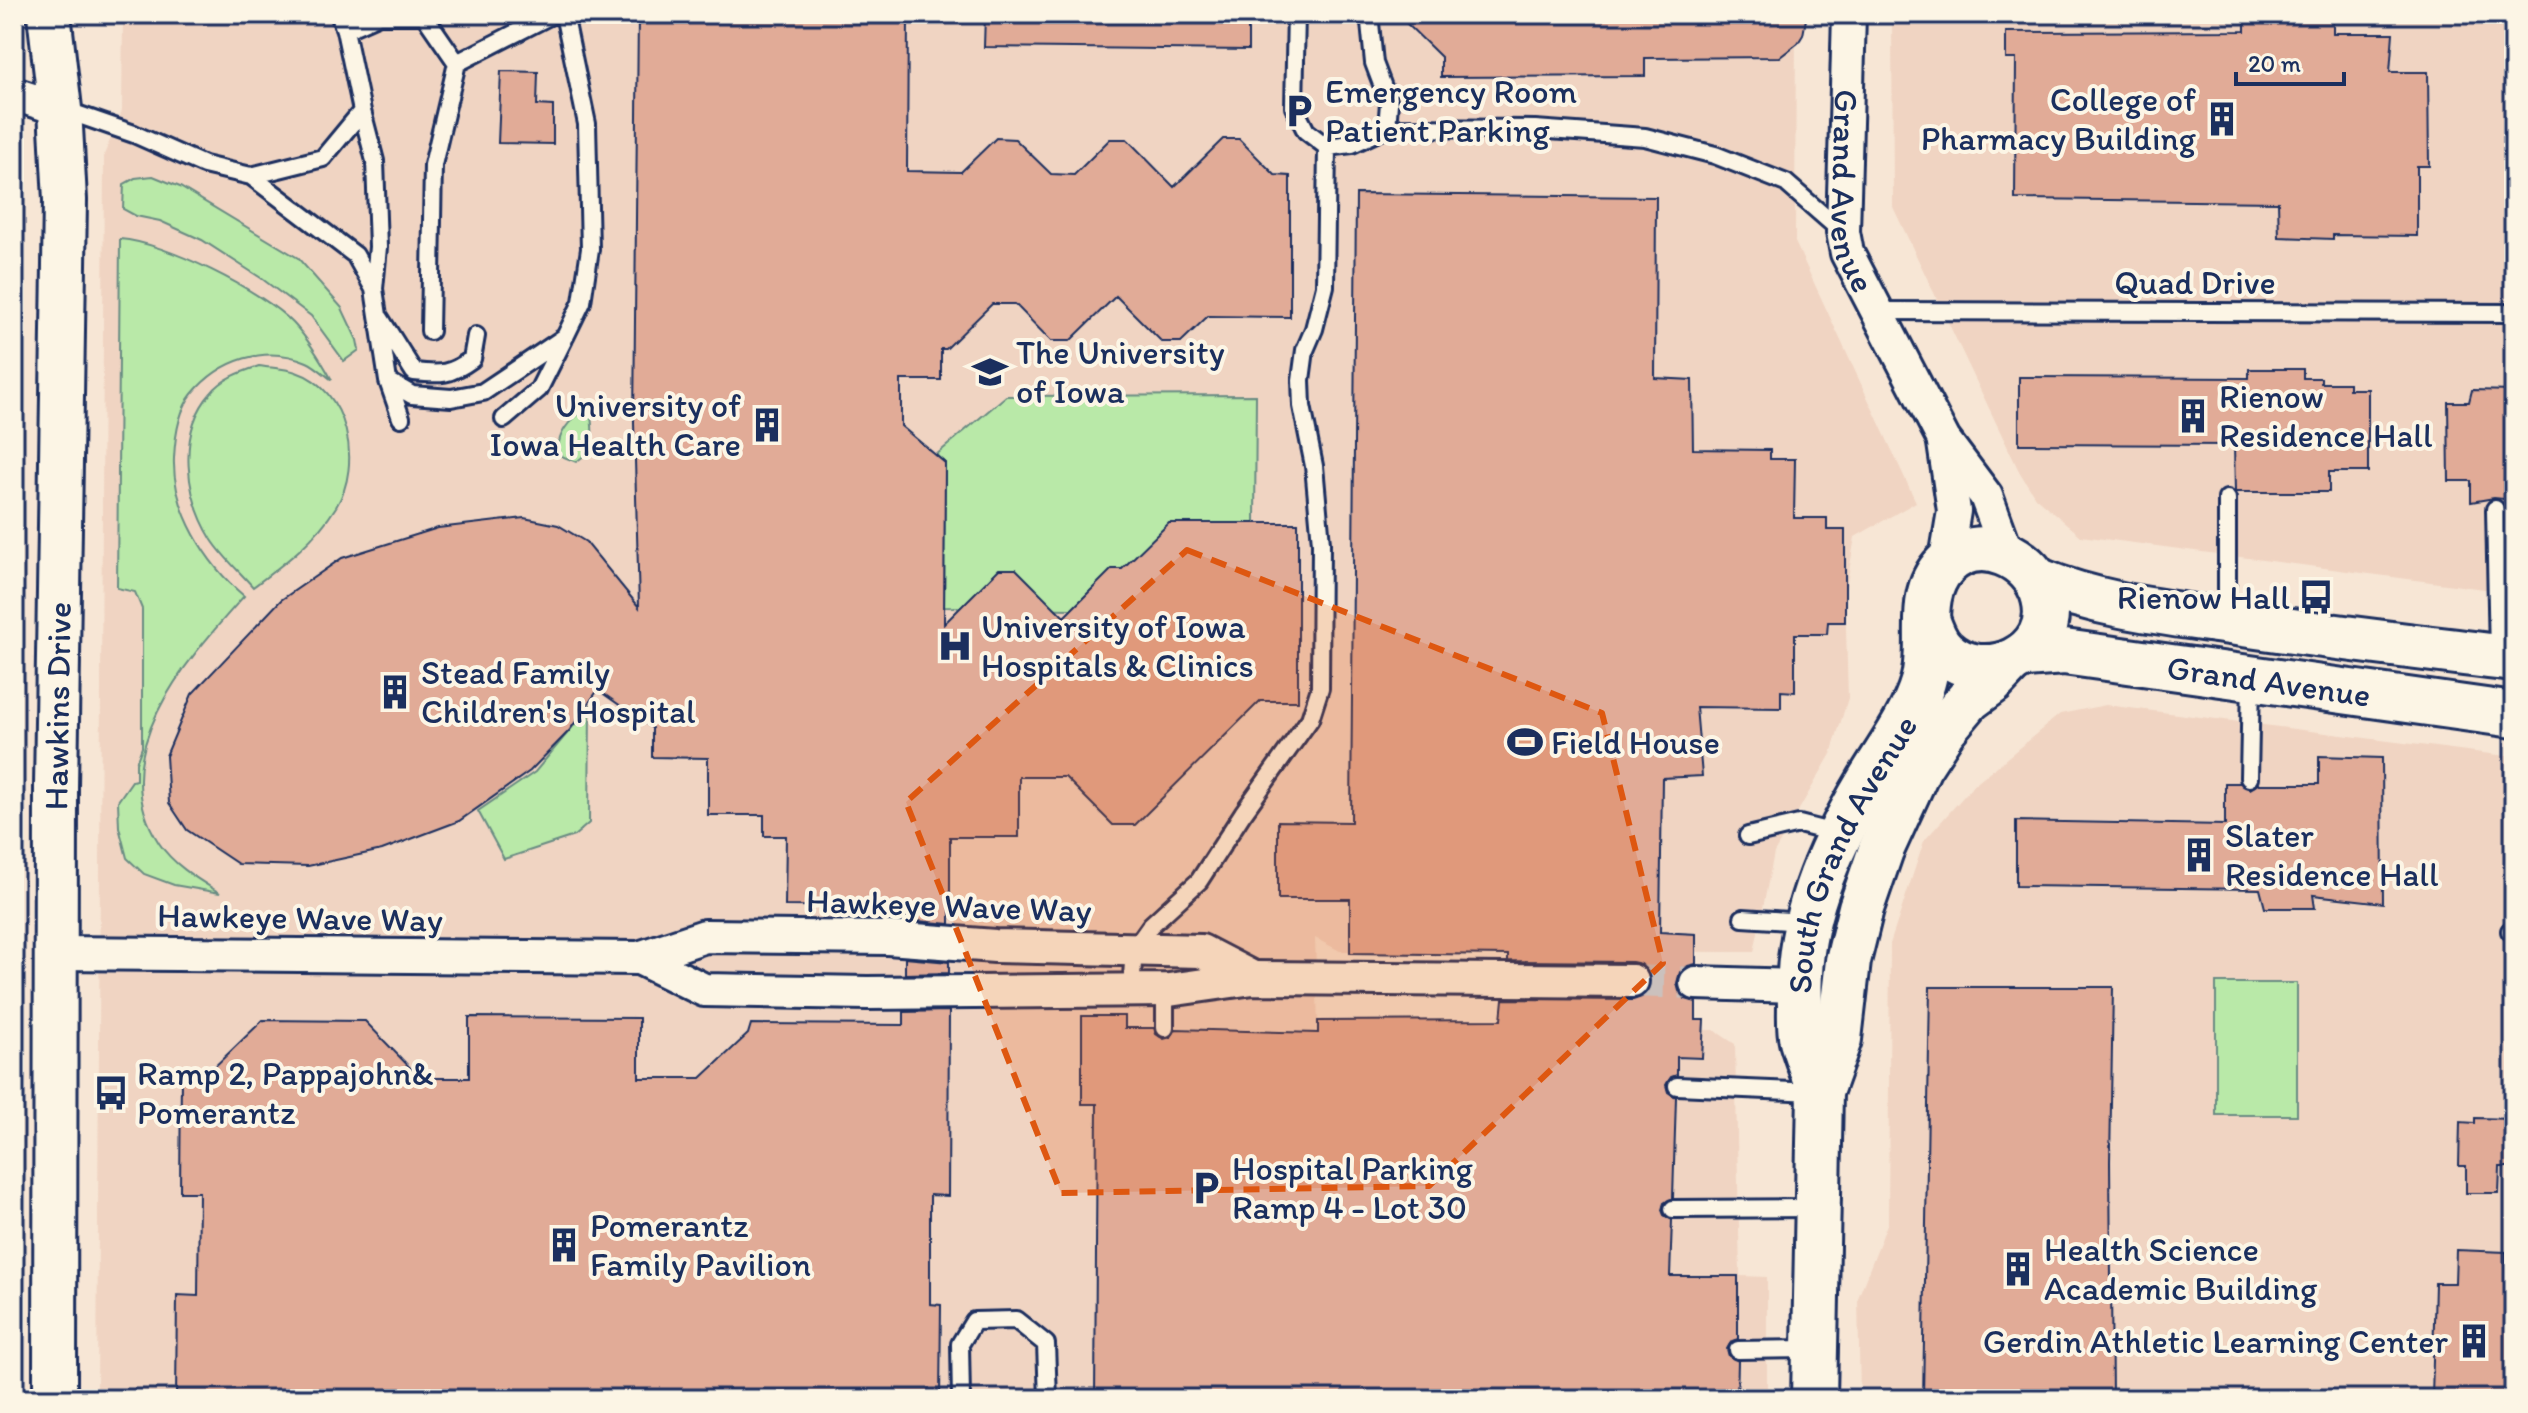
<svg xmlns="http://www.w3.org/2000/svg" width="2528" height="1413" viewBox="0 0 2528 1413" font-family="Itim,sans-serif">
<rect width="100%" height="100%" fill="#f7e6d5"/>
<filter id="ink" filterUnits="userSpaceOnUse"><feTurbulence type="fractalNoise" baseFrequency=".0125" numOctaves="2"/><feDisplacementMap in="SourceGraphic" scale="16" xChannelSelector="R" yChannelSelector="G"/><feConvolveMatrix kernelMatrix="1 2 1 2 8 2 1 2 1" color-interpolation-filters="sRGB"/></filter>
<g filter="url(#ink)">
<path fill="#f0d4c2" d="M123,14h1673l-1,228 121,260 -61,35 -10,57 3,104 -17,56 -57,99 -20,99 -414,-1 -25,-13 3,87 396,5 21,14 5,232 27,1v122h-1670l7,-1244 18,-44z
M1892,14h622v579l-433,-57 -46,-39 -16,-26 -126,-264z
M2106,705l408,52v642h-654l-2,-101 30,-76 2,-278 34,-103 48,-54 88,-73z"/>
<path fill="#b9e9a8" stroke="#6a8c83" stroke-width="2" d="M153,176l27,11 118,71 44,50 15,32 2,10 -15,11 -33,-45 -50,-38 -59,-38 -42,-19 -24,-5 -13,-7 1,-25 11,-6z
M120,239c44,3 143,52 173,84 16,17 28,37 39,57 -8,-6 -16,-14 -25,-18 -42,-18 -87,-2 -115,32 -13,16 -17,44 -18,64 -2,52 32,106 70,138 -56,63 -143,158 -85,247 14,22 40,37 61,50l-46,-8 -30,-11 -17,-16 -8,-31 -1,-26 14,-20 4,-1v-17l6,-16v-138l-7,-17 -18,-4z
M259,366c12,2 25,2 37,6 52,17 67,92 40,135 -21,34 -51,56 -83,80 -13,-15 -30,-30 -41,-47 -26,-42 -36,-107 -1,-147 12,-15 30,-21 48,-27z
M1256,395l-1,128 -133,46 -10,1 -40,39 -128,-2 1,-144 -9,-8 70,-59z
M586,409l4,2c4,21 5,39 -14,51l-17,-7c-4,-20 11,-36 27,-46z
M590,706l-1,117 -15,13 -70,23 -26,-48 57,-39z
M2216,983h81v132h-81z"/>
<path fill="#e1ab97" stroke="#1b2f5e" stroke-width="2" d="M638,14h270l-1,157 54,1 35,-34 19,1 36,35 23,1 36,-36h17l47,48 49,-48h16l36,36 15,1v141l-82,-1 -27,26h-19l-46,-46 -46,45h-19l-36,-37h-23l-46,45h-5v31h-40v46l44,37 -1,161 55,-55h17l48,48 48,-48h10l47,-46h129v178h-38l-125,124h-22l-48,-48h-46v60h-69v87l-44,-4v-13l-121,-1 1,-70h-22v-21h-56v-57l-56,-1v-29l-54,-38 -29,41 -39,40 -71,50 -77,29 -74,16 -70,-2 -51,-34 -18,-27 -3,-47 26,-62 89,-94 61,-42 96,-30 86,-10 34,7 28,17 53,65 -5,-184z
M985,14h263v36l-264,-3z
M1397,14h410l-4,21 -5,8 -18,14 -135,1v18l-204,1v-20z
M2245,14h88v19h60l-3,39h38l1,94h-12v70l-84,-1v4l-54,-2 -1,-35 -263,-3 1,-140h-10v-27l239,-1z
M501,71l37,1 -1,33 16,1v38l-55,-1z
M1356,194l300,3 -1,181 37,2 1,69 77,1v9h25l-1,59h33v12h18v92h-17l-1,12h-32v58l-14,-1v17l-85,-1 6,69 -40,2 -2,154 36,2v30l-8,2 -8,6 -3,11 2,8 6,8 11,3v18h8l-2,38 -25,-1v18l-6,2 -5,8 2,7 8,5 -3,101 -9,5 -2,7 2,5 8,5 -2,56h68v63l-6,2 -5,8 2,7 9,5 -1,38h-642l2,-295h-15v-88h43v12h29l2,6 8,5 7,-2 5,-8 142,4v-12l183,-1 2,-21 130,1 9,-3 6,-6 3,-9 -3,-11 -7,-7 -9,-2 -124,-1v-6l-158,-2v-54h-72v-78l73,1z
M2249,369h54v9h18v5h28v6h19v83h-39v20h-94l-1,-47 -215,-1v-67l230,1z
M2472,390l42,1v109l-20,-2 -23,4v-21h-22l-1,-79h21z
M2319,756l63,2 1,145 -70,-8 2,13h-50l-5,-19 -244,-3v-65l209,4v-42h15l10,6 8,-5h61z
M905,958l44,4v11l-44,1z
M1930,987h183l-3,175 2,237h-189z
M949,1011l-1,185 -18,-1v109l11,1 -1,94h-764l1,-104 21,1 1,-104h-19l1,-117h25l57,-55 102,1 55,57h49v-61l170,1v60h62l47,-44 3,-10 153,1v-13z
M2475,1118l39,1v48h-14l-1,26h-33v-27h-7l1,-44 15,1z
M2456,1250l50,2v20h8v127h-82l3,-116h20z"/>
<g fill="none" stroke-linecap="round" stroke-linejoin="round">
<path stroke="#cbc1bd" stroke-width="32" stroke-dasharray="32 16" stroke-linecap="butt" d="M1632,981l64,2"/>
<g stroke="#1b2f5e" stroke-width="22">
<path id="service" d="M1296,14l-2,93 12,24 21,16 25,-3 35,-16
M1372,14l-2,9 4,40 15,40 -2,25 148,1 110,8 70,18 71,28 55,48
M345,30l34,-15h45l33,48 -24,102 -3,166
M457,63l96,-49
M62,109l72,25 70,31 47,11 104,79 19,34 14,92 24,14 39,3 32,-6 82,-55 17,-35 8,-53 -3,-125 -23,-110
M362,111l13,50 3,86 -4,42
M251,176l72,-18 39,-47 -17,-81 -6,-16
M1876,311l638,2
M380,318l34,54c27,3 36,3 58,-13l4,-23
M388,381l13,37
M504,419l35,-30 25,-50
M2495,509l3,146
M2227,620v-121
M2249,778l2,-98
M1748,836l51,-12 39,10
M1743,918l62,4
M2510,931h4
M1131,990l3,-41 17,-24 48,-44 44,-68 67,-94 10,-31 1,-145 -7,-77 -12,-60 -1,-26 4,-30 9,-21 11,-43 2,-139
M1165,1028v-23l4,-15
M1677,1086l138,6
M1673,1209l142,-1
M1738,1350l74,-1
M961,1399l-1,-55 14,-23 42,-1 30,24 2,55"/>
</g>
<g stroke="#1b2f5e" stroke-width="38">
<g id="minor">
<path id="s1" d="M1849,14l-6,218 4,21 97,187 42,56 21,57"/>
<path d="M14,94l46,15"/>
<path d="M1944,443l10,68 -9,54"/>
<path d="M56,953l583,5 66,-22 183,2 107,8 206,5 52,27"/>
<path d="M639,958l65,32 163,3 302,-3 84,-12 379,3"/>
<path d="M1696,983l102,3"/>
</g>
</g>
<g stroke="#1b2f5e" stroke-width="48">
<path id="tertiary" d="M49,14l11,95 5,91 -9,587 -1,612"/>
</g>
<g stroke="#1b2f5e" stroke-width="50">
<g id="secondary">
<path d="M2039,581c59,24 121,31 184,40 97,15 194,26 291,38"/>
<path id="s2" d="M2025,655l39,-3 450,63"/>
<path id="s3" d="M1820,1092c-6,-17 -13,-34 -18,-51 -3,-12 -2,-25 -2,-37 -5,-80 28,-154 68,-221 19,-32 45,-66 55,-101 11,-38 -8,-86 22,-117 34,-34 89,-8 99,33 15,57 -61,91 -100,53 -9,-8 -13,-20 -17,-32"/>
<path d="M1814,1399l6,-307 19,-53 9,-78 13,-53 20,-58 38,-83 24,-37 26,-31 23,-17 16,-17"/>
</g>
</g>
<use href="#service" stroke="#fcf5e5" stroke-width="16"/>
<use href="#minor" stroke="#fcf5e5" stroke-width="32"/>
<use href="#tertiary" stroke="#fcf5e5" stroke-width="42"/>
<use href="#secondary" stroke="#fcf5e5" stroke-width="44"/>
</g>
</g>
<path fill="#de5710" fill-opacity="0.2" stroke="#de5710" stroke-width="6" stroke-dasharray="16 10" stroke-linejoin="round" d="M1187,550l415,163 61,250 -234,223 -368,7 -155,-391z"/>
<defs>
<g id="parking-bare" transform="scale(2.76)"><path d="M-3.5-5.5H1a3.5 3.5 0 0 1 0 7H-1V5.5H-3.5ZM-1-3.4V-.6H.8a1.4 1.4 0 0 0 0-2.8Z" fill="#1b2f5e" stroke="#fcf5e5" stroke-width="2.5" paint-order="stroke"/></g>
<g id="building-bare" transform="scale(2.76)"><path d="M-4-6H4V6H1V3H-1V6H-4ZM-2.5-4.3h1.7v1.8h-1.7ZM.8-4.3h1.7v1.8H.8ZM-2.5-1h1.7V.8h-1.7ZM.8-1h1.7V.8H.8Z" fill="#1b2f5e" stroke="#fcf5e5" stroke-width="2.5" paint-order="stroke"/></g>
<g id="university-bare" transform="scale(2.76)"><path d="M0-5L7-2L0 1L-7-2ZM-4 1L0 2.5L4 1V4Q0 6-4 4Z" fill="#1b2f5e" stroke="#fcf5e5" stroke-width="2.5" paint-order="stroke"/></g>
<g id="bus-bare" transform="scale(2.76)"><path d="M-5-6H5V4H4V6H2V4H-2V6H-4V4H-5ZM-3.5-4V0h7V-4ZM-3.5 1.2v1.5H-2V1.2ZM2 1.2v1.5H3.5V1.2Z" fill="#1b2f5e" stroke="#fcf5e5" stroke-width="2.5" paint-order="stroke"/></g>
<g id="hospital-bare" transform="scale(2.76)"><path d="M-5-5h3v3.5h4V-5h3V5h-3V1.5h-4V5h-3Z" fill="#1b2f5e" stroke="#fcf5e5" stroke-width="2.5" paint-order="stroke"/></g>
<g id="stadium-bare" transform="scale(2.76)"><path d="M0-5a6.5 5 0 1 0 0 10a6.5 5 0 1 0 0-10ZM-3.5-1.8h7v3.6h-7Z" fill="#1b2f5e" stroke="#fcf5e5" stroke-width="2.5" paint-order="stroke"/></g>
</defs>
<g fill-rule="evenodd">
<use href="#parking-bare" x="1299" y="111"/>
<use href="#building-bare" x="2222" y="119"/>
<use href="#university-bare" x="990" y="372"/>
<use href="#building-bare" x="2193" y="416"/>
<use href="#building-bare" x="767" y="425"/>
<use href="#bus-bare" x="2316" y="597"/>
<use href="#hospital-bare" x="955" y="646"/>
<use href="#building-bare" x="395" y="692"/>
<use href="#stadium-bare" x="1525" y="742"/>
<use href="#building-bare" x="2199" y="855"/>
<use href="#bus-bare" x="111" y="1093"/>
<use href="#parking-bare" x="1206" y="1188"/>
<use href="#building-bare" x="564" y="1245"/>
<use href="#building-bare" x="2018" y="1269"/>
<use href="#building-bare" x="2474" y="1341"/>
</g>
<g text-anchor="middle" stroke-width="8" stroke-linejoin="round" paint-order="stroke">
<g font-size="34" fill="#1b2f5e" stroke="#fcf5e5" text-anchor="start">
<text x="1325" y="103">Emergency Room<tspan x="1325" dy="39">Patient Parking</tspan></text>
<text x="2196" y="111" text-anchor="end">College of<tspan x="2196" dy="39">Pharmacy Building</tspan></text>
<text x="1016" y="364">The University<tspan x="1016" dy="39">of Iowa</tspan></text>
<text x="2219" y="408">Rienow<tspan x="2219" dy="39">Residence Hall</tspan></text>
<text x="741" y="417" text-anchor="end">University of<tspan x="741" dy="39">Iowa Health Care</tspan></text>
<text x="2290" y="609" text-anchor="end">Rienow Hall</text>
<text x="981" y="638">University of Iowa<tspan x="981" dy="39">Hospitals &amp; Clinics</tspan></text>
<text x="421" y="684">Stead Family<tspan x="421" dy="39">Children's Hospital</tspan></text>
<text x="1551" y="754">Field House</text>
<text x="2225" y="847">Slater<tspan x="2225" dy="39">Residence Hall</tspan></text>
<text x="137" y="1085">Ramp 2, Pappajohn&amp;<tspan x="137" dy="39">Pomerantz</tspan></text>
<text x="1232" y="1180">Hospital Parking<tspan x="1232" dy="39">Ramp 4 - Lot 30</tspan></text>
<text x="590" y="1237">Pomerantz<tspan x="590" dy="39">Family Pavilion</tspan></text>
<text x="2044" y="1261">Health Science<tspan x="2044" dy="39">Academic Building</tspan></text>
<text x="2448" y="1353" text-anchor="end">Gerdin Athletic Learning Center</text>
</g>
<g font-size="34" fill="#1b2f5e" stroke="#fcf5e5">
<text dy="12" stroke="none"><textPath href="#s1" startOffset="178">Grand Avenue</textPath></text>
<text x="2195" y="294">Quad Drive</text>
<text dy="12" stroke="none"><textPath href="#s2" startOffset="246">Grand Avenue</textPath></text>
<text transform="translate(57 706) rotate(-89)" y="12">Hawkins Drive</text>
<text dy="12" stroke="none"><textPath href="#s3" startOffset="252">South Grand Avenue</textPath></text>
<text transform="translate(949 905) rotate(2)" y="12">Hawkeye Wave Way</text>
<text transform="translate(300 917) rotate(1)" y="12">Hawkeye Wave Way</text>
</g>
</g>
<rect width="2528" height="1413" fill="none" stroke="#fcf5e5" stroke-width="48"/>
<rect x="24" y="24" width="2480" height="1365" fill="none" stroke="#1b2f5e" stroke-width="3" filter="url(#ink)"/>
<path d="M2236 72v12h108v-12" fill="none" stroke="#1b2f5e" stroke-width="4"/>
<text x="2248" y="72" font-size="24" fill="#1b2f5e" stroke="#fcf5e5" stroke-width="6" paint-order="stroke">20 m</text>
</svg>
